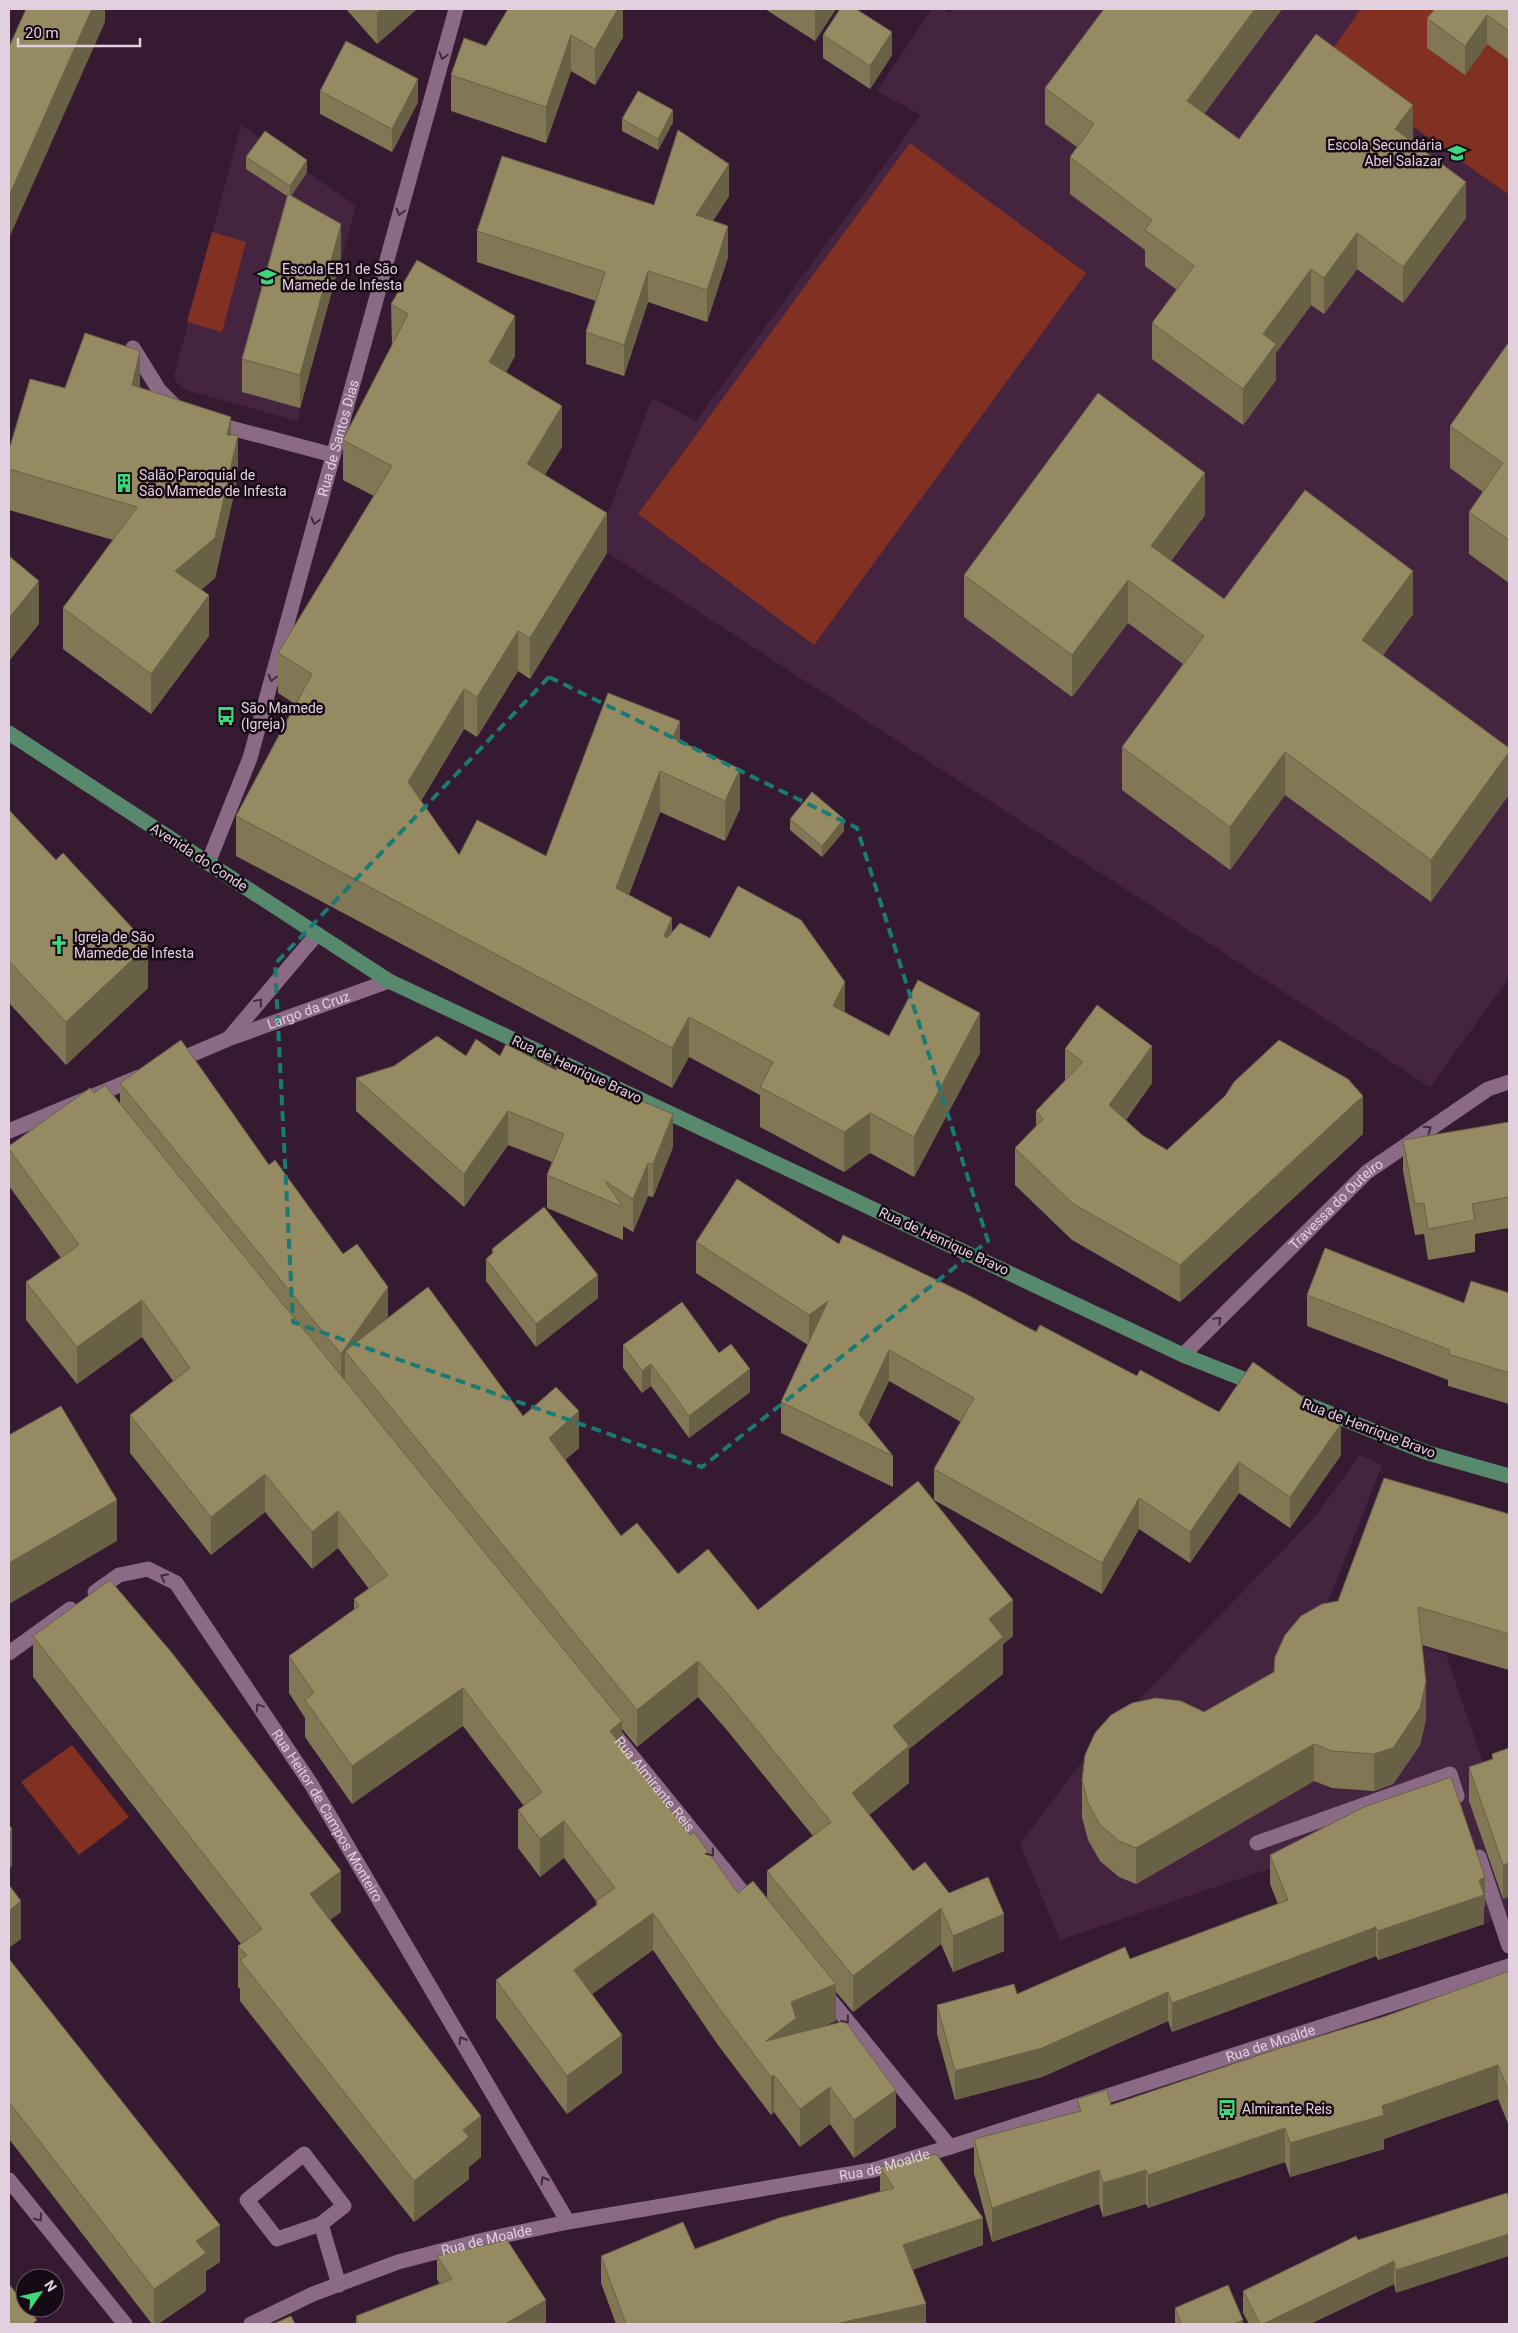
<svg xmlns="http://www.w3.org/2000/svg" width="1518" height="2333" viewBox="0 0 1518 2333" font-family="Roboto,sans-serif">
<rect width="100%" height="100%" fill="#361a32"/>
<path fill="#452440" d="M932,9h11l7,5 3,-5h556v969l-79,109 -834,-542 56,-147 44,23 225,-306 -44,-24z
M241,125l115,81 -59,215 -111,-31 -9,-7 -3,-7z
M1360,1455l22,10 -60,152 124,37 63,185v74l-25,11 -39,-115 -385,131 -40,-96 74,-98 220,-228z"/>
<path fill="#823021" d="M1361,9h148v186l-186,-133z
M910,143l176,130 -272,372 -176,-131z
M212,232l34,10 -24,90 -35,-10z
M72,1745l57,72 -50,38 -58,-73z"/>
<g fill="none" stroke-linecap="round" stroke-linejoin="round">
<path stroke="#8b6a85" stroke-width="15" d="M133,348l26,42 18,18
M212,423l121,32
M1257,1843l193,-69 7,22
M1479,1857l30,89"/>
<g stroke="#8b6a85" stroke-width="15">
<path id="s1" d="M208,863l42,-105 206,-749"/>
<path id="s2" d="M1183,1355l184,-183 121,-83 21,-7"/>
<path id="s3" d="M95,1592l24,-17 29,-6 28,14 135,201 257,438"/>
<path d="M9,1653l61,-44"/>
<path id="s4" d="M610,1729l143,176"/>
<path d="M823,1991l127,156"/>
<path d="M9,2180l116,144"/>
<path d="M321,2224l-44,15 -30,-39 57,-46 40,52 -23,18 18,61"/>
<path id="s5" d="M251,2324l62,-30 85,-32 85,-22 85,-18 305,-52 77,-23 559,-181"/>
</g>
<g stroke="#8b6a85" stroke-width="15">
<path d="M229,1038l88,-104"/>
<path id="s6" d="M174,1062l54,-23 161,-58"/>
<path d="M9,1131l130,-54"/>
</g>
<path stroke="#57896d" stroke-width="15" d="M9,733l380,248 794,374 78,31
M1304,1403l124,50 81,23"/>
</g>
<path fill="#817755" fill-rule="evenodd" d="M346,9h71l-40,35z
M623,9v28l-28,48 -24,-14 -25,72 -95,-32v-36l35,-29z
M765,9h71l-21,32z
M1104,9h178l-78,105 35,25 174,2 -1,1 54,76 -63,85 -46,-34 -33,45 -13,-9 -35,48v27l-33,45 -91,-66v-36l25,-33 -32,-24v-16l-75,-56v-37l7,-10 -32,-23v-36z
M1509,9v51l-22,-16 -22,31 -38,-27v-30z
M823,35l69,20 -22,34 -47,-31z
M320,91l98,11 -26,50 -72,-38z
M622,119l51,3 -15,28 -36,-19z
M246,157l61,15 -16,24 50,61 -41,151 -58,-16v-33l45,-163 -41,-27z
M729,196l-16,25 15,36 -21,65 -59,-20 -24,74 -38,-12v-32l10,-31 -119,-39v-31l177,-26z
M391,304l124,52 -9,16 56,75 -18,28 63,78 -77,126 -12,-8 -41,66 -13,-8 -43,72 38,54 87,1 134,-114 60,67 -15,32 -65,-29 -31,83 43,37 173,81 44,23 91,17 -66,124 -44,-24 -26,19 -84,-45v-32l-71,-38 -17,31 -436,-232v-40l59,-112 -17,-11v-40l96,-157 -31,-16v-40l49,-95z
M1509,342v241l-40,-29v-42l14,-20 -33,-24v-42z
M140,387l91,48 7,41 -23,102 -14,12 8,46 -58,78 -88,-65v-41l50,-68 -104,-30v-60l56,-62z
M1205,515l-34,46 53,38 189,15 -30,41 126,93 -78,154 -146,-107 -55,75 -108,-80v-43l61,-83 -55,-41 -56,74 -108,-80v-42z
M9,810l139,178 -82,77 -57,-62z
M790,819l54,12 -22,26 -32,-27z
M1065,1049l87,34 -26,37 16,15 25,15 58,-54 138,38 -183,168 -108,-62 -57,-55v-37l21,-21v-16l29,-31z
M466,1056h34l173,91 -20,50 -5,-1 -15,36 -10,-6v14l-76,-32v-33l5,-13 -44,-17 -44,62 -108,-96v-33l38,-12z
M120,1083l149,82 74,89 45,62 -3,4 138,96 56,32 -14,12 56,76 57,38 80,36 255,26 -10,8v30l-94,75v34l-40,32 44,56 36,22 55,58 -51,21 -12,-28 -88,68 -17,-20v29l-12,5 72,101 -42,31 -24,-34 -30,23 -26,-35 -3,3 -53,-70 -65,-95 -61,44 30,79 -55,41 -71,-96v-38l100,-74v-5l-32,-43 -24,19 -22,-29v-38l6,-4 -61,-80 -111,78 -47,-67v-19l-16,-25v-37l65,-46v-11l15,-10 -31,-41 -26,21 -47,-57 -54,43 -81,-102v-38l43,-34 -31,-44 -65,47 -51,-64v-38l35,-24 -52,-72v-40l85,-53 26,11zM698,1697l28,32 87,107 -46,35v29l-29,-7 -48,-58 -68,-89v-17l15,18z
M1509,1122v106l-34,6v18l-47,8 -4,-26 -9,1 -12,-64v-31z
M696,1242l143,2 380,168 122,43 -51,73 -51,-35 -49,70 -51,-34 -37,65 -168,-94v-31l27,-47 -72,-41 -21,44 25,31v31l-112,-54v-31l27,-57 -112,-72z
M492,1249l106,49 -62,49 -50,-66v-22l6,-5z
M1509,1293v111l-61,-18v-6l-141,-54v-31l157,8z
M623,1345l127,47 -61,46 -38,-52 -9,7 -19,-25z
M1509,1514v156l-87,-25 4,74 -6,26 -27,39 -19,7 -42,-3 -18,-7 -178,103 -17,-7 -19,-16 -12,-21 -6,-23v-37l122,-68 70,-40 64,-71z
M33,1636l308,276 -11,8 151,237 -12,10v12l-55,43 -174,-221v-12l-2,-2v-41l3,-2 -208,-267z
M1509,1748l-6,151 -34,-98v-34l23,-8v-5z
M1270,1855l215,51 -1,1v17l-106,36 -2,-4 -204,76 -4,-11 -126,56 -87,23 -18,-66v-29l80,-11 113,-35 148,-55 -8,-20z
M9,1959l211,303 -14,9v20l-48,33h-6l-143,-185z
M1509,1971v155l-11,-27 -114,40v10l-94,28 -5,-15 -137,46 -2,-4 -43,13 -4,-13 -107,38 -18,-69v-34l103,-27v-13l34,6 275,-89z
M880,2167l103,78 -71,25 14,54h-310l-15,-41v-27l94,-7 185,-57z
M1507,2193l-111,100 -2,-9 -84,40h-61l-6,-11v-22l115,-51z
M437,2256l109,67 -2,1h-188v-8l84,-32 -3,-5z
M1175,2308l68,16h-68z"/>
<path fill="#696145" d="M92,9h13v13l-96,216v-42z
M382,9h35l-40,35v-31z
M618,9h5v28l-28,48v-36z
M815,9h21l-21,32z
M1255,9h27l-95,128v-36z
M1487,15v29l-22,31v-29z
M892,32v23l-22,34v-23z
M571,35v36l-25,72v-36z
M418,79v23l-26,50v-23z
M1413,105v36l-18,25v-37z
M673,110v12l-15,28v-11z
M307,160v12l-17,26v-12z
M729,164v32l-33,50v-31z
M1466,182v36l-63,85v-36z
M341,224v33l-41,151v-33z
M728,226v31l-21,65v-32z
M1357,233v36l-33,45v-36z
M1311,269v36l-35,48v27l-33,45v-36l20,-55z
M648,271v31l-24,74v-31z
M515,316v40l-26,46v-40z
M140,351v40l-8,-6z
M562,406v41l-35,57v-40z
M231,417v41l-4,-23z
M238,435v41l-23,102 -40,33v-40z
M1205,473v42l-54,73v-42z
M607,513v40l-77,126v-41z
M1413,571v43l-51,68v-42z
M1128,580v43l-56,74v-42z
M39,581v43l-30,37v-43z
M209,595v41l-58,78v-40z
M518,631v40l-41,66v-40z
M464,689v40l-56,94v-41z
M680,721v40l-7,-23z
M1285,752v43l-55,75v-43z
M1509,752v43l-78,107v-42z
M740,769v40l-15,32v-40z
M660,771v41l-44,116v-40z
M844,819v12l-22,26v-11z
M672,918v40l-8,-22z
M148,945v43l-82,77v-43z
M845,982v40l-12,-16z
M980,1013v40l-66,124v-40z
M689,1017v40l-17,31v-40z
M1152,1046v37l-43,59v-37z
M1363,1096v38l-183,168v-37z
M508,1111v34l-44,62v-33z
M870,1113v40l-26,19v-40z
M673,1114v33l-20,50v-33z
M648,1163v33l-15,36v-33z
M598,1275v23l-62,49v-23z
M388,1287v29l-33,48 -10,-13v27l-4,5v-29z
M142,1300v37l-65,47v-37z
M828,1301l-19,45v-31z
M889,1350v31l-28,60 -2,-27z
M651,1364v22l-9,7v-22z
M750,1369v23l-61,46v-22z
M579,1411v37l-30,26v-36z
M1341,1424v31l-51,73v-31z
M1239,1462v31l-49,70v-31z
M265,1474v38l-54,43v-38z
M1139,1498v31l-37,65v-31z
M117,1500v41l-108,63v-41z
M338,1511v37l-26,21v-37z
M1013,1600v36l-10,8v30l-94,75v34l-57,46v-36l41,-67 96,-107z
M698,1661v36l-61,50v-37z
M1426,1682v37l-6,26 -27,39 -19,7v-37z
M463,1688v38l-111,78v-38z
M622,1721v38l-12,-28z
M1314,1744v37l-178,103v-36z
M564,1821v37l-24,19v-38z
M12,1829v37l-3,3v-37z
M1509,1863v34l-6,2v-34z
M341,1871v41l-31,23v-41z
M1485,1877v29l-1,1v17l-106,36v-29l101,-51z
M21,1901v38l-12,9v-37z
M941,1908v36l-88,68v-36z
M653,1913v37l-79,57v-37z
M1004,1914v37l-51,21v-36z
M1376,1927v29l-204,76v-29z
M836,1984v37l-40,17 -30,3 25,-39z
M1168,1992v29l-126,56 -87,23v-29z
M622,2035v38l-55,41v-38z
M1498,2065v34l-114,40v10l-94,28v-34l92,-37z
M774,2075v37l-3,3v-38z
M830,2087v37l-30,23v-38z
M896,2090v37l-42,31v-38z
M481,2116v41l-12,10v12l-55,43v-41l49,-51z
M1285,2128v34l-137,46v-33z
M1099,2170v34l-107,38v-34z
M1146,2170v34l-43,13v-34z
M983,2218v27l-80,28v-28z
M220,2225v37l-14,9v20l-48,33h-4v-35l42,-48z
M1509,2234v22l-113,37v-23z
M1394,2261v23l-84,40h-47z
M546,2300v23l-2,1h-39z
M926,2304v20h-91z
M1243,2320v4h-10z"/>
<path fill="#968a63" stroke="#696145" d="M26,9h66l-83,187v-149z
M374,9h8l-5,4z
M508,9h110l-23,40 -24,-14 -25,72 -95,-32 13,-37 22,8z
M840,9h16l36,23 -22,34 -47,-31z
M1104,9h151l-68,92 52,38 77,-105 97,71 -18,24 71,53 -63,85 -46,-34 -33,45 -13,-9 -48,65 13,10 -33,45 -91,-66 42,-57 -49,-36 7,-10 -82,-63 24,-33 -49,-36z
M1435,9h74v22l-22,-16 -22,31 -38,-28z
M346,41l72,38 -26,50 -72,-38z
M638,91l35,19 -15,29 -36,-20z
M678,130l51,34 -33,51 32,11 -21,64 -59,-19 -24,74 -38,-13 19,-60 -128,-41 25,-75 152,49z
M265,131l42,29 -17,26 -44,-29z
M288,194l53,30 -41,151 -58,-16z
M417,260l98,56 -26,46 73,44 -35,58 80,49 -77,125 -12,-7 -41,66 -13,-8 -56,93 51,73 18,-35 69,36 62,-163 72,28 -7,17 67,31 -15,32 -65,-30 -44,117 56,30 -8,18 3,2 13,-15 30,15 28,-52 63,34 44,62 -12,24 56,30 29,-56 62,33 -66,124 -44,-24 -26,19 -84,-45 13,-25 -84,-45 -17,31 -436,-232 76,-142 -34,-21 114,-187 -49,-26 65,-126 -17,-10z
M85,333l55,18 -8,34 99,32 -4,18h11l-23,103 -40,33 34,24 -58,79 -88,-66 74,-101 -128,-38v-19l21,-71 35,9z
M1509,342v198l-40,-28 34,-49 -53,-37z
M1098,393l107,80 -54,73 73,53 81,-109 108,81 -51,69 147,108v4l-78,108 -146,-108 -55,75 -108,-80 82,-111 -76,-56 -56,75 -108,-80z
M9,556l30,25 -30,37z
M812,792l32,27 -22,27 -32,-27z
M9,810l47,50 7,-7 85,92 -82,77 -57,-61z
M1097,1005l55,41 -43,59 33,30 25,15 58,-54 9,-14 45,-42 69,39 15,17 -183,169 -108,-62 -57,-55 28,-29 -7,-8 47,-49 -18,-13z
M437,1036l29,20 10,-17 24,17 6,-12 50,26 1,-4 116,48 -20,50 -5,-1 -15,36 -28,-18 18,26 -76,-32 17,-41 -56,-23 -44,63 -108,-96 38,-12z
M181,1040l88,125 6,-5 68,94 14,-10 31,43 -47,67 -221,-271z
M105,1085l517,636 -12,10 80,104 4,-3 44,61 15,-12 83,103 -45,18 5,16 -30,23 79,-20 51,69 -42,30 -24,-33 -30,22 -26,-34 -3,2 -53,-70 -65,-94 -79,57 48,65 -55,41 -71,-96 102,-76 -2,-3 19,-13 -51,-67 -24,18 -22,-29 24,-18 -79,-104 -111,78 -47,-66 9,-7 -25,-37 70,-50 -5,-7 34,-24 -50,-64 -26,21 -47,-58 -54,43 -81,-102 60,-47 -48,-68 -65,47 -51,-65 53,-37 -70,-96v-3l81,-58 4,5z
M1509,1122v75l-37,7 3,16 -47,9 -4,-26 -9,1 -12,-64z
M737,1179l102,65 4,-9 123,59 70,38 4,-7 97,51 3,-6 79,42 34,-50 88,62 -51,73 -51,-35 -49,70 -51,-34 -37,65 -168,-94 40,-71 -85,-48 -30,64 34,42 -112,-54 47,-101 -19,14 -113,-73z
M544,1207l54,68 -62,49 -50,-65 8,-7 -2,-3z
M1325,1248l139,55 7,-22 38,12v80l-61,-19 2,-4 -143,-55z
M428,1287l95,129 33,-29 23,24 -30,27 72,98 16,-13 41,51 30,-25 50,61 160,-129 95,119 -24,19 14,18 -110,89 16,20 -57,47 61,78 12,-9 24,31 39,-16 16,37 -51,22 -12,-28 -88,68 -86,-105 64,-49 -105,-130 -28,-31 -61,49 -292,-359z
M682,1302l37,51 12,-9 19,25 -61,47 -38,-52 -9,7 -19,-26z
M61,1406l56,94 -108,63v-128z
M1384,1478l125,36v120l-91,-27 8,75 -6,26 -27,40 -19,6 -42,-3 -18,-7 -178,104 -17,-7 -19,-16 -12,-22 -6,-23 3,-25 10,-22 16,-18 21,-12 24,-5 25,3 23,11 70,-40 1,-15 10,-22 16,-19 21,-12 16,-3z
M110,1580l62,73 169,218 -31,23 171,222 -18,14 6,7 -55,44 -174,-221 7,-5 -9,-9 24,-17 -229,-293z
M1509,1748v115l-6,2 -34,-98 24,-8 -1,-5z
M1451,1777l34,100 -6,3 5,15 -106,36 -2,-4 -204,76 -4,-11 -126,56 -87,23 -18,-66 77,-21 3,10 108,-47 5,12 158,-59 -18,-45 94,-48z
M9,1825l3,4 -3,3z
M9,1885l12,16 -12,10z
M9,1959l211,266 -24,16 10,12 -52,36 -145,-187z
M1509,1971v121l-11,-27 -116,41 2,9 -94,28 -5,-15 -137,47 -2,-5 -43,13 -4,-13 -107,38 -18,-69 107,-28 -4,-12 30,-9 4,15 166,-56 109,-33z
M936,2154l47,64 -80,27 23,59 -91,20h-209l-25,-68 82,-34 12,27 84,-31 115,-30 -14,-21z
M1507,2193l2,7v34l-113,36 -2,-9 -131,63h-3l-17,-33 113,-55 2,4z
M507,2240l39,60 -41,24h-146l-3,-8 96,-37 -15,-23z
M9,2284l16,21v3h2l10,12 -5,4h-23z
M1228,2285l15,35 -10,4h-51l-7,-16z
M291,2316l4,8h-22z"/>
<defs><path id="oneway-chevron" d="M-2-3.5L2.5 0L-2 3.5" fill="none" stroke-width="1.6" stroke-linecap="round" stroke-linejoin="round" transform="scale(1.25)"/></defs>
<g stroke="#3f2c3c">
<use href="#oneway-chevron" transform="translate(443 56) rotate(105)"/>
<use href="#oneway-chevron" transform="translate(400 212) rotate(105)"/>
<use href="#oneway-chevron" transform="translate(315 521) rotate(105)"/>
<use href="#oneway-chevron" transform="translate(272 678) rotate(105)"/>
<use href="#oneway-chevron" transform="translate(259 1002) rotate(-50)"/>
<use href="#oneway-chevron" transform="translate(1428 1129) rotate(-35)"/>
<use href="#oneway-chevron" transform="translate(1218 1320) rotate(-45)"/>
<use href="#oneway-chevron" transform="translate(164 1577) rotate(-152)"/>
<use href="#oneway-chevron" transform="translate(259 1707) rotate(-124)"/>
<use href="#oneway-chevron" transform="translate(711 1853) rotate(51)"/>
<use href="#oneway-chevron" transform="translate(846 2020) rotate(51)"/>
<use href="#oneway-chevron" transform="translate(462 2040) rotate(-120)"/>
<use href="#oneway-chevron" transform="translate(544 2180) rotate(-120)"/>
<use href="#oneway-chevron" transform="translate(39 2218) rotate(51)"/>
</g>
<path fill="none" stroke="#1a7a74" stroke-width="4" stroke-dasharray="10 6" stroke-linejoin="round" d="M549,677l308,151 131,413 -286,226 -409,-145 -18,-358z"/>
<defs>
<g id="school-bare" transform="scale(1.5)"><path d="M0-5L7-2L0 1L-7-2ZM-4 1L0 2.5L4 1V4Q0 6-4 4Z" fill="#3ed77d" stroke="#160a14" stroke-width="2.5" paint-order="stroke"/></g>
<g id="building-bare" transform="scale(1.5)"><path d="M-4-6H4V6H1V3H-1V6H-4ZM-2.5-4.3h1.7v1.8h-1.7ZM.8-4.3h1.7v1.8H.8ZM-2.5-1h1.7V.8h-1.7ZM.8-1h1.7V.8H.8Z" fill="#3ed77d" stroke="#160a14" stroke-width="2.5" paint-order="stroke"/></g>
<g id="bus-bare" transform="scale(1.5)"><path d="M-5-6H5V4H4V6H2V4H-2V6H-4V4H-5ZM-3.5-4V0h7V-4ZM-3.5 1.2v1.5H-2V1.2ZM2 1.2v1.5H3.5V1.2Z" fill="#3ed77d" stroke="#160a14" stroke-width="2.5" paint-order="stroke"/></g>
<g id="church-bare" transform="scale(1.5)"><path d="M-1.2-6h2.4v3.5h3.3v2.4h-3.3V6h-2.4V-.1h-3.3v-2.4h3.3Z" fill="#3ed77d" stroke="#160a14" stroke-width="2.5" paint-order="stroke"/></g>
</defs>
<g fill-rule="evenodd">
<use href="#school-bare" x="1457" y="153"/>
<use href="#school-bare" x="267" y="277"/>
<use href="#building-bare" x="124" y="483"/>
<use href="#bus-bare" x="226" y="716"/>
<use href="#church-bare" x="59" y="945"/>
<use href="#bus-bare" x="1227" y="2109"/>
</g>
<g text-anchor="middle" stroke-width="5" stroke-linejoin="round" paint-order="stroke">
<g font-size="14" fill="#e2d0de" stroke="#160a14" text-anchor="start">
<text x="1442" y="150" text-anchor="end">Escola Secundária<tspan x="1442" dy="16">Abel Salazar</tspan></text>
<text x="282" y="274">Escola EB1 de São<tspan x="282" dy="16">Mamede de Infesta</tspan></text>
<text x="139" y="480">Salão Paroquial de<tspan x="139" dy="16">São Mamede de Infesta</tspan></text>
<text x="241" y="713">São Mamede<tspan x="241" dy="16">(Igreja)</tspan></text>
<text x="74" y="942">Igreja de São<tspan x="74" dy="16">Mamede de Infesta</tspan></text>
<text x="1242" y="2114">Almirante Reis</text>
</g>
<g font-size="14" fill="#e2d0de" stroke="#160a14">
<text dy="5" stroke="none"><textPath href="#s1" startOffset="445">Rua de Santos Dias</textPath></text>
<text transform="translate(199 857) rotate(33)" y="5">Avenida do Conde</text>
<text dy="5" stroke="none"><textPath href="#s6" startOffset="144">Largo da Cruz</textPath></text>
<text transform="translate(577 1069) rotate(25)" y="5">Rua de Henrique Bravo</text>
<text dy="5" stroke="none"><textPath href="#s2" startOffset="215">Travessa do Outeiro</textPath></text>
<text transform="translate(944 1241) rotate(25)" y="5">Rua de Henrique Bravo</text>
<text transform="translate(1369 1428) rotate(21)" y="5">Rua de Henrique Bravo</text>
<text dy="5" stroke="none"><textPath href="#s4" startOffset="71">Rua Almirante Reis</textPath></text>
<text dy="5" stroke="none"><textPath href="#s3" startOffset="368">Rua Heitor de Campos Monteiro</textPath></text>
<text dy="5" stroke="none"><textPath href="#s5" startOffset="1061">Rua de Moalde</textPath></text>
<text dy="5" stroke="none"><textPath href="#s5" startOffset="656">Rua de Moalde</textPath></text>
<text dy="5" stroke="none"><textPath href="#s5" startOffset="251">Rua de Moalde</textPath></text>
</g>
</g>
<rect width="1518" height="2333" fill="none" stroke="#e2d0de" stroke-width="20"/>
<g transform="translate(40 2293) rotate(56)"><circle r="24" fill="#160a14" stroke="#685965"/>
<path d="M0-4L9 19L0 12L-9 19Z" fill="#3ed77d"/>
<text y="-8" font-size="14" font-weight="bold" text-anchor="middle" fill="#e2d0de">N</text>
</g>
<path d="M18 38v8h122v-8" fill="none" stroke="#e2d0de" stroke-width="2.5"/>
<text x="25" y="38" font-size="15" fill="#e2d0de" stroke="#160a14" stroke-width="4" paint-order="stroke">20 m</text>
</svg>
